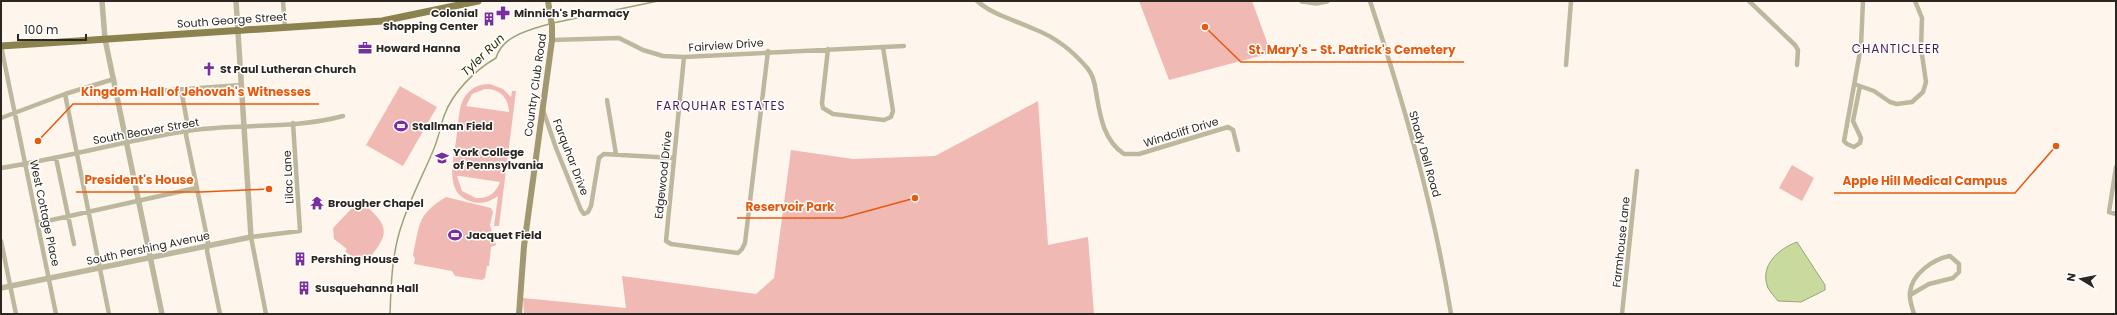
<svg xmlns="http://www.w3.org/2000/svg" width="2117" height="315" viewBox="0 0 2117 315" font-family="Poppins,sans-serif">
<rect width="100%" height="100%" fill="#fef6ec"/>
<path fill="#f0b9b4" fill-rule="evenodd" d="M1139,1h113l19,52 -102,27z
M490,84l13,5 8,8 1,-6h4l-17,135h-5l4,-30c-9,6 -17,9 -28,5 -28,-9 -15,-46 -13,-68 2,-12 1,-28 9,-38 6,-8 14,-11 24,-11zM485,89c14,-1 24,9 24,23l-43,-6 6,-12zM457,176h3l40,6c-4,11 -12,17 -24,16l-14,-7z
M400,86l37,21 -34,59 -37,-21z
M1038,101l10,144 40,-8 6,77h-570l-1,-16 103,10 -4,-32 134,18 18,-16 17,-128 62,9 82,-3z
M1792,165l22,13 -12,23 -23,-13z
M446,197l45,11 2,4 -3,13 6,20 -5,2 -2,19h-2l-2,12 -3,2 -27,-4 -3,-5 -38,-7 1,-5 -2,-4c7,-32 4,-40 33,-58z
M363,203c27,24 27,30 4,58l-12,-2 -10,-8 2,-2 -13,-10 -1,-11 22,-23z"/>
<path fill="#c8da9e" stroke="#99a478" d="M1797,242l28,43v5l-24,12 -23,-1c-3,-4 -8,-9 -10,-13 -9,-22 10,-39 29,-46z"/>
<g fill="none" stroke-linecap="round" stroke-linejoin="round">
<path stroke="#99a478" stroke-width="1.5" d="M553,23l105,-22
M390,314c1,-30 2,-62 12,-90 8,-25 21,-49 31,-73 5,-11 7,-23 11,-35 8,-23 31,-46 52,-58 6,-22 33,-28 53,-34"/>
<path stroke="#bdb89d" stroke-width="4.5" d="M283,1l2,27
M977,1c16,14 38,19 57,28 21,8 40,23 54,40 5,6 7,15 8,23 4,23 7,48 28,62h15l89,-27 5,3 5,20
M1370,1c34,103 64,206 81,313
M1749,1l46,44 3,5 -1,15
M552,40l67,-2 24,12 20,6 21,1 220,-11
M1,46l55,268
M828,49l-6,54 1,5 10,6 51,6 7,-3 2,-6 -10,-64
M684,57l-18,184 5,3 67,9 4,-4 3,-6 23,-192
M1566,65l5,-64
M1857,85l17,6 16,11 7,2 15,-2 11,-10 3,-10 -5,-34 1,-30 -7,-17
M1860,86l-7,35 8,17 -1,5 -6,4 -7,-3 -3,-3 17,-95 2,-45
M181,89l7,38 -2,8 22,107 -1,9 13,63
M65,94l44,220
M117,94l124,-9
M607,100l9,54
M543,110l13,38 25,62 3,4 4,-2 3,-6 8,-48 5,-4 70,4
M1,118l64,-24 49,-15
M56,158l18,86
M2116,167l-7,45 7,2
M1,168c62,-10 123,-27 185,-37 51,-8 106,-1 157,-15
M38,223l158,-35
M1,241l15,73
M1910,295l19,-11 24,-6 6,-6v-8l-9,-8c-17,3 -38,18 -40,36 -1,8 2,15 4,22
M266,314l-15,-77 49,-6 -7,-108
M1622,314l15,-143"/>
<path stroke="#bdb89d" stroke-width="5.5" d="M102,1l3,38 57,275
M1302,1l14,2 11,-2
M1,288l250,-51 -15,-236"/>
<path stroke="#a19871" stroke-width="6" d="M519,314l5,-68 28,-206v-14l-4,-25"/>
<path stroke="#8c8250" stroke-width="7" d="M1,46l381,-25 96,-20"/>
</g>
<defs>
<g id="pharmacy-bare" transform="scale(1.08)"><path d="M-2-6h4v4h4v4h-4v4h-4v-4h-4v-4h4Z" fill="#792ea0" stroke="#fff" stroke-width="2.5" paint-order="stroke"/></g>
<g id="building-bare" transform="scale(1.08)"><path d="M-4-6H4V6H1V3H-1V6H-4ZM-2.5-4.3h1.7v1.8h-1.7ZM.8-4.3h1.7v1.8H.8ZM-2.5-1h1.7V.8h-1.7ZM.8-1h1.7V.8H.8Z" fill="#792ea0" stroke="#fff" stroke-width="2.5" paint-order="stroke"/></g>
<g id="office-bare" transform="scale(1.08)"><path d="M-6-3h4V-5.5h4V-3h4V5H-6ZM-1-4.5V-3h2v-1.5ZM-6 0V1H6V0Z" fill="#792ea0" stroke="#fff" stroke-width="2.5" paint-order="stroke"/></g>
<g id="church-bare" transform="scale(1.08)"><path d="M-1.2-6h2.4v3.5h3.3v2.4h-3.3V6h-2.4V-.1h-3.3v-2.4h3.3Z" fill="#792ea0" stroke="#fff" stroke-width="2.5" paint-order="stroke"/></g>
<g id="stadium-bare" transform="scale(1.08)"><path d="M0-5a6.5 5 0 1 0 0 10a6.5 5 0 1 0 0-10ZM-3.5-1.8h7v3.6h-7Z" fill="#792ea0" stroke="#fff" stroke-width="2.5" paint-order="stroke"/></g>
<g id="university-bare" transform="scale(1.08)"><path d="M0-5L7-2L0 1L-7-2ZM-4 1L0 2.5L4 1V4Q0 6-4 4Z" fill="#792ea0" stroke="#fff" stroke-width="2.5" paint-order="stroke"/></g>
<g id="temple-bare" transform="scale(1.08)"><path d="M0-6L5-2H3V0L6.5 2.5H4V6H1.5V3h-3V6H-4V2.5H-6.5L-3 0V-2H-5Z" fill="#792ea0" stroke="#fff" stroke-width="2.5" paint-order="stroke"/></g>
</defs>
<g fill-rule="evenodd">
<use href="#pharmacy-bare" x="503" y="13"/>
<use href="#building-bare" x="489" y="19"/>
<use href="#office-bare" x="365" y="48"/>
<use href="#church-bare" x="209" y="69"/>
<use href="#stadium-bare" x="401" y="126"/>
<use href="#university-bare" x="442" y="158"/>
<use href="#temple-bare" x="317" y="203"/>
<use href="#stadium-bare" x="455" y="235"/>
<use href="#building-bare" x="300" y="259"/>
<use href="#building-bare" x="304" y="288"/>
</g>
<g text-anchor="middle" stroke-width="3" stroke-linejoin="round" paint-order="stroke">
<g font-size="11" font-weight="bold" fill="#2c2721" stroke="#fff" text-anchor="start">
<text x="478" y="17" text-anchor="end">Colonial<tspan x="478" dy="13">Shopping Center</tspan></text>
<text x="514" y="17">Minnich's Pharmacy</text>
<text x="376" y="52">Howard Hanna</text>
<text x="220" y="73">St Paul Lutheran Church</text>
<text x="412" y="130">Stallman Field</text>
<text x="453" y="156">York College<tspan x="453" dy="13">of Pennsylvania</tspan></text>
<text x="328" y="207">Brougher Chapel</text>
<text x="466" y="239">Jacquet Field</text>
<text x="311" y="263">Pershing House</text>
<text x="315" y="292">Susquehanna Hall</text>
</g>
<g font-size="11" fill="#2c2721" stroke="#fff">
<text transform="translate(232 20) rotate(-4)" y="4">South George Street</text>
<text transform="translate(726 45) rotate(-4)" y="4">Fairview Drive</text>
<text transform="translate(535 85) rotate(-82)" y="4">Country Club Road</text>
<text transform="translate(146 131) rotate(-10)" y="4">South Beaver Street</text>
<text transform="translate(1181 132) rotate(-17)" y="4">Windcliff Drive</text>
<text transform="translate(1425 154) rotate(74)" y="4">Shady Dell Road</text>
<text transform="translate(571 157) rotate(69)" y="4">Farquhar Drive</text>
<text transform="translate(663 175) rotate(-84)" y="4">Edgewood Drive</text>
<text transform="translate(288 177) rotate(-93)" y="4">Lilac Lane</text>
<text transform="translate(45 213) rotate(78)" y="4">West Cottage Place</text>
<text transform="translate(1621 242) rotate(-84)" y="4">Farmhouse Lane</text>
<text transform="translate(148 248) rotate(-12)" y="4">South Pershing Avenue</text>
</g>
<g font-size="12" letter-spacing="1" fill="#401d54" stroke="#fff">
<text x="1896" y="53">CHANTICLEER</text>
<text x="721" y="110">FARQUHAR ESTATES</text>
</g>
<g font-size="12" font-style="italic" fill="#252f02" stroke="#fff">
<text transform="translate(483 55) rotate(-44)" y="4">Tyler Run</text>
</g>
</g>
<path fill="none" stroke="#e8590c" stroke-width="1.5" d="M1205 27L1241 62H1464M38 141L73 104H319M269 189L201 192H76M2056 146L2015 193H1834M915 198L842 218H737"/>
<g fill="#e8590c" stroke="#fff" stroke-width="1.5">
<circle cx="1205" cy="27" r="4"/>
<circle cx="38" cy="141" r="4"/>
<circle cx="269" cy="189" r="4"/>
<circle cx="2056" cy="146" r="4"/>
<circle cx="915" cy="198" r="4"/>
</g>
<g font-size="12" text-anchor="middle" font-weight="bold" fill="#e8590c" stroke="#fff" stroke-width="3" stroke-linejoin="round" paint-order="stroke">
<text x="1352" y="54">St. Mary's - St. Patrick's Cemetery</text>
<text x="196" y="96">Kingdom Hall of Jehovah's Witnesses</text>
<text x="139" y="184">President's House</text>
<text x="1925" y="185">Apple Hill Medical Campus</text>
<text x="790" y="211">Reservoir Park</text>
</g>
<rect width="2117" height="315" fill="none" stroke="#2c2721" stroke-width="4"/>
<g transform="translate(2081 279) rotate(280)" stroke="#ffffff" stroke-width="3" paint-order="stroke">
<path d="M0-3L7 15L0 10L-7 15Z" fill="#2c2721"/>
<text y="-6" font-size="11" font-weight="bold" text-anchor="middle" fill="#2c2721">N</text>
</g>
<path d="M18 34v6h68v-6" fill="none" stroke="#2c2721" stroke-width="2"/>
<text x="24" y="34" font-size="12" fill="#2c2721" stroke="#ffffff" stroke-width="3" paint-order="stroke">100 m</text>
</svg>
